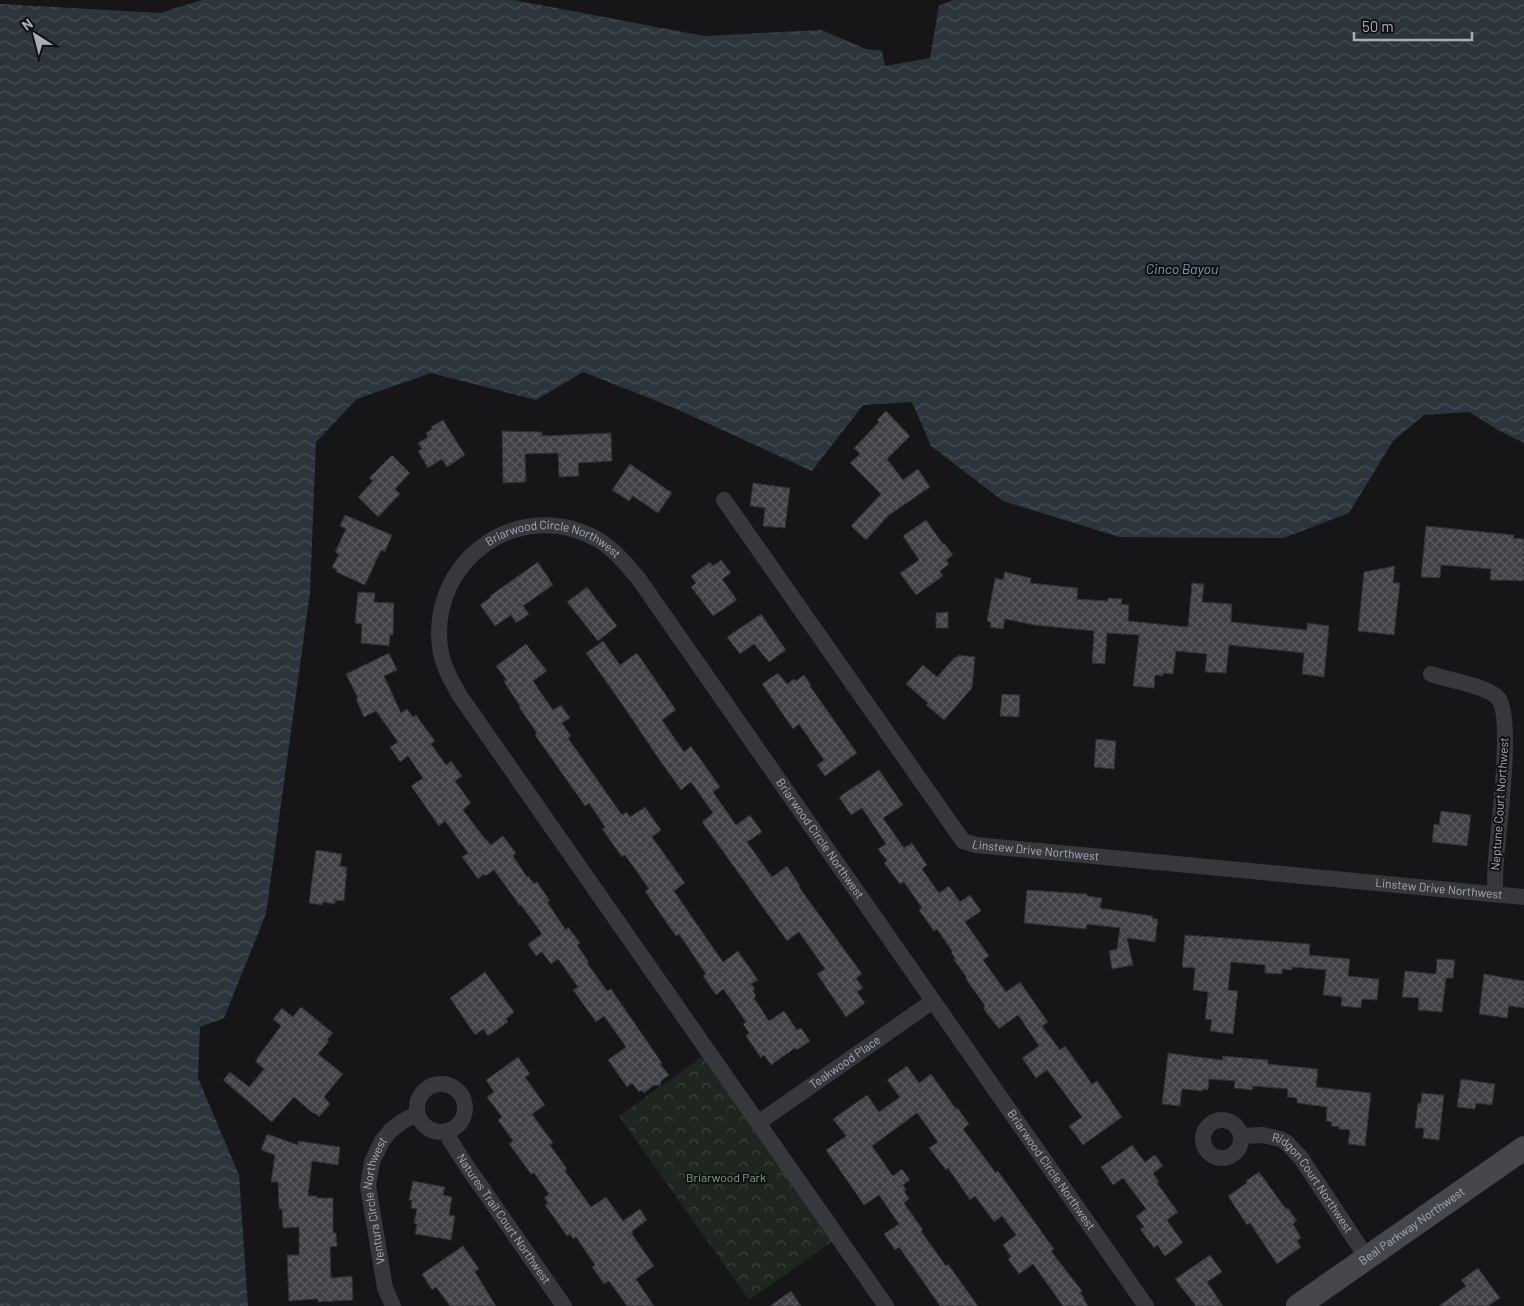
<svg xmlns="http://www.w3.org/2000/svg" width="1524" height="1306" viewBox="0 0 1524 1306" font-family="Barlow,sans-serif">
<defs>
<pattern id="park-crowns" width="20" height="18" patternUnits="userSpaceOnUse" patternTransform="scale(1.25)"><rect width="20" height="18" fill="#1e261f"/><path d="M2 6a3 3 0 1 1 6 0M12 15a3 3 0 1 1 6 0" fill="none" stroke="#3c433d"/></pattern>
<pattern id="water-waves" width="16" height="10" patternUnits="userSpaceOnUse" patternTransform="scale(1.25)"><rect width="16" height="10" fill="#2c353c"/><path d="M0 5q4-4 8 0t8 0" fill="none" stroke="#485056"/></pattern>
<pattern id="building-cross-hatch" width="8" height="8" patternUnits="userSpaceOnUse" patternTransform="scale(1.25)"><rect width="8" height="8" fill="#404145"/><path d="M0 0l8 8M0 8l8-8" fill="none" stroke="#595a5e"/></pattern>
</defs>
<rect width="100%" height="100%" fill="#161618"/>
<path fill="url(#park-crowns)" d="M703,1056l130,185 -84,59 -130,-184z"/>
<path fill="url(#water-waves)" d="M202,0h312l190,36 117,-6 45,19 16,2 3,15 45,-8 9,-52 14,-6h571v443l-26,-13 -29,-18 -45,3 -31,26 -44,72 -66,25 -164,-1 -116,-36 -72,-55 -19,-44 -49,3 -51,66 -140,-64 -89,-35 -47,28 -105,-27 -74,26 -41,43 -6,150 -44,322 -42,104 -24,9 -2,51 41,97 9,131h-248v-1302l160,9z"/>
<path fill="url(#building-cross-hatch)" stroke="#303034" d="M886,411l24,25 -23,23 16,21 15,-11 12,18 -41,28 -23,25 -15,-14 30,-32 -31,-31 10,-9 -6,-6 25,-26 -2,-2z
M443,420l22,35 -18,12 -5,-8 -14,9 -10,-17 4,-2 -4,-6 10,-6 -2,-4 6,-4 -1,-2z
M502,431l40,1v4l69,-3 1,28 -34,2 1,13 -20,1 -1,-24 -33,1 1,28 -23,1z
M392,455l18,18 -15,16 5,5 -22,23 -20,-20 15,-16 -4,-3z
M630,464l42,29 -14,20 -25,-17 -4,5 -17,-11z
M753,483l37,5 -5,40 -22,-2 2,-18 -15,-2z
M345,515l47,20 -7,17 -4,-2 -16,35 -29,-13 1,-2 -5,-3 7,-13 -4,-2 11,-23 -6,-3z
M926,520l17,24 1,-1 9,12 -7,5 3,4 -9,7 3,5 -27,19 -16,-22 19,-13 -16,-24z
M1426,526l88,9 -1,3 11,1v42l-34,-1 1,-11 -50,-4 -1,13 -19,-1z
M721,560l10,13 -9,6 15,21 -24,16 -22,-29 5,-4 -5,-7 19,-14 3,4z
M538,562l15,23 -30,21 6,8 -13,9 -5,-8 -16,11 -15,-21 11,-8 -1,-1z
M1395,566l-2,17h7l-6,52 -36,-4 6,-59z
M1005,572l26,6 -1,5 48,5 -1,11 31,2v-3l14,1 -1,5 8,1 -1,16 60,6 4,-44 12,1 -2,18 30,2 -1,18 76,8v-7l22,3 -5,51 -22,-3 2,-21 -75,-8 -3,28 -21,-1 2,-18 -31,-3 -3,23 -10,-1v3l-8,-1 -1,13 -21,-2 6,-51 -32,-2 -2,31 -13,-1 2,-32 -60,-6 -29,-6 -2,10 -13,-2 1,-5 -4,-1 8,-43 8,2z
M587,587l30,39 -19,15 -31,-39z
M358,592l17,1 -1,9 20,1 -1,32h-3l-1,11 -28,-3 1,-19 -7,-1z
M948,612v16h-12v-15z
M761,614l25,36 -17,12 -15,-18 -14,10 -13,-17z
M603,641l17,24 17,-12 39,57 -14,10 22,32 7,-6 29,41 -7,5 23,33 14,-10 12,17 -15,10 25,35 15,-11 13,20 -1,1 63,87 -6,4 7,10 -6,4 8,11 -19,14 -29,-43 8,-5 -26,-37 -12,9 -85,-119 11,-9 -22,-31 -10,8 -27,-38 -30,-45 -38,-54z
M526,644l21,27 -14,10 20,29 8,-5 9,13 -8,5 9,13 -3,2 54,77 5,-3 3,5 15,-10 16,23 -9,7 33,46 -11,8 49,71 15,-11 20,29 -7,4 4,5 -2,2 3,5 -2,2 15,23 15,-10 13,19 4,-2 9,13 -13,9 -2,-2 -24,17 -7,-10 -3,3 -15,-22 3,-3 -6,-9 3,-2 -12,-18 -11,-15 -7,6 -13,-19 3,-2 -27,-40 -3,2 -12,-17 -19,-28 4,-2 -24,-34 -3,2 -20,-28 3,-2 -16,-24 -4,3 -50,-71 2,-2 -18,-26 1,-1 -16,-24 2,-3 -10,-13z
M389,653l8,17 -13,6 17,37 6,-4 6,8 3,-2 19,26 -4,3 15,21 5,-4 11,15 -7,5 16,22 -8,7 22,29h1l5,6 12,-9 13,17 -3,3 14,21 1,-1 6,8 3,-2 13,19 -3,1 19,28 2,-3 12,16 -3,2 12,17 -2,1 20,28 4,-2 51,74 -2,1 9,11 -8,6 -1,5 -6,-1 -10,8 -2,-3 -3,2 -7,-9 -5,4 -19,-27 18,-13 -22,-31 -8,6 -23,-32 5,-3 -20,-28 -7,5 -9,-12 -6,4 -8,-12 14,-10 -21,-29 -1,1 -26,-36 -9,6 -1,-2 -6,5 -16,-22 6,-4 -23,-32 -6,5 -28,-40 12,-8 -15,-22 -8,6 -10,-15 8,-5 -22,-31 -12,6 -8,-18 2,-1 -12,-24z
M958,655l17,2 -3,31 -28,32 -18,-15 2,-2 -22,-19 17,-19 14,12 18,-20h3z
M778,673l9,11 7,-5 2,2 8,-6 7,10 -1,1 47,67 -32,23 -8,-11 7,-5 -25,-36 -6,5 -31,-45z
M1002,694l18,1 -1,22 -19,-1z
M1096,739l20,2 -2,28 -20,-2z
M879,770l24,35 -20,13 21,30 8,-5 15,22 -5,4 17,24 10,-7 11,16 10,-7 11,16 -16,11 24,34 -6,4 23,32 14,-10 28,40 -6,4 18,24 5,-4 27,38 5,-3 25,36 -39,28 -14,-19 13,-9 -35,-47 -11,8 -14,-20 17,-12 -21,-31 -19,14 -16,-21 2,-2 -19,-27 1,-1 -13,-18 1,-2 -4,-6 1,-1 -15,-22 -3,2 -15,-21 3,-2 -18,-26 -4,2 -16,-21 3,-2 -9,-12 8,-5 -24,-36 -11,7 -12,-18z
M1441,811l30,4 -4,31 -35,-4 2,-18 5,1z
M316,850l26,4 -2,12 7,1 -3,34 -9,-1v4l-12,-2 -1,3 -13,-2z
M1027,890l60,4v2l15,2 -2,10 53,8 -1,2 6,1 -3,23 -28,-4 6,27 -21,4 -3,-18 8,-2 3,-21 -33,-4 -1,5 -62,-6z
M1185,935l125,9 -1,11 41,4 -2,17 31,3 -2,21 -15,-1 -1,9 -20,-2 1,-9 -19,-2 3,-25 -34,-3v3l-10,-1v5l-17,-1v-8l-34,-3 -3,28 10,1 -5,43 -23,-3 2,-11 -7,-1 3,-27 -15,-2 2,-22 -13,-1z
M1437,959l18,1 -2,18h-7l-4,34 -24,-2 1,-12 -17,-1 3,-26 31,3z
M485,972l29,40 -8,7 2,3 -20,14 -5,-7 -8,6 -25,-37z
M1484,974l40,7v27l-15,-2 -2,12 -28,-4z
M301,1007l32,26 -6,7 2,1 -11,13 25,20 -19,23 6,7 -11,13 -4,-4 -1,1 -20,-17 -22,25 -49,-42 7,-8 19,15 15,-18 -9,-8 3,-3h-1l24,-32 -8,-7 9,-11 11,9z
M1168,1053l54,7 1,-4 45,4v4l50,5 -2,18 55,6 -6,53 -17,-2 2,-14 -11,-1v-2l-8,-1 1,-4 -6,-1 1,-14 -30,-4v-5l-10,-1 1,-8 -35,-3 -1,4 -18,-2 1,-7 -26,-2 -1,11 -5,-1v2l-21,-2 -2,17 -18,-2z
M518,1057l12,17 -5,3 20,28 -13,9 21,29 -3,2 17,24 -2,2 26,36 15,-10 17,24 17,-12 7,11 -15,11 1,2 -1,1 22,32 -18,13 18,27h-27l-18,-25 -5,3 -12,-17 3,-2 -19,-28 -3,2 -3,-5 -3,2 -22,-31 3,-2 -4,-5 5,-4 -15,-21 -3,1 -22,-30 4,-3 -15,-21 4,-3 -15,-20 7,-5 -8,-12z
M907,1066l12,17 12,-9 25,35 1,-2 12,17 -6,5 33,44 2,-2 56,78 -3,2 31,40 -2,1 4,6h-1l5,8h-25l-30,-42 -14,10 -11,-15 3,-2 -8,-12 13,-10 -14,-19 -8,6 -19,-26 -5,4 -22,-32 -2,2 -17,-22 9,-6 -21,-29 -45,33 21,30 9,-7 8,11 -7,5 3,5 -2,1 5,8 -5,4 19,27 -2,1 25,35 2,-2 30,42h-38l-41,-59 -4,3 -11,-16 15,-10 -20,-29 -15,10 -38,-55 20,-14 -13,-17 34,-24 12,17 21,-15 -13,-17z
M1461,1079l34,5 -3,21 -16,-2 -1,6 -18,-2z
M1422,1093l22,2 -5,45 -16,-2 1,-10h-9l3,-25h3z
M267,1134l31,11v-4l42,6 -2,18 -26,-4 -4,35h9v2h16v35h3l1,13 -7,1 1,31 21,-2 1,24 -35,2v-3l-29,2 -2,-46h12v-28l-16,1 -1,-19h-3l-1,-27h-7l4,-27 -14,-5z
M1132,1145l13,17 10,-7 8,11 -10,7 6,9 -2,1 21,29 -11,8 16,23 -18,13 -8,-11 -3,3 -14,-19 4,-2 -8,-11 10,-7 -23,-31 -10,7 -12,-18z
M1259,1172l27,37 2,-1 9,13 -4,3 8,14 -4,3 4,6 -24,17 -27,-41 -3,2 -19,-29 19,-13 -1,-2z
M413,1181l32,6 -2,8 9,2 -3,18 6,1 -4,24 -36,-6 2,-10 -3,-1 3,-14 -6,-1 1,-8h-3z
M463,1246l16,23 -4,3 21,34h-46l-14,-19 -4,3 -10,-16z
M1210,1255l12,17 -15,10 16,24h-27l-21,-27z
M1478,1268l22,30 -12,8h-49l27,-20 -5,-6z
M791,1291l10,15h-31z"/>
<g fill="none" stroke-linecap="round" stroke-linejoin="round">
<g stroke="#37383d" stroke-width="16">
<path id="s1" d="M724,500l239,341 13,4 548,52"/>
<path d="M1431,674c16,6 57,12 67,24 16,18 0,134 -2,162 -1,11 -1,23 -1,34"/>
<circle cx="441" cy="1108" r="24"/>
<circle cx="1222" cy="1139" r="19"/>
<path id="s2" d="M758,1123l175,-122"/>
<path id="s3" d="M447,1131l3,9 16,25 98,141"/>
<path id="s4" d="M1241,1136l22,-1 17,4 7,4 14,15 66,100"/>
<path id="s5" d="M393,1306l-8,-18 -17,-102 4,-24 10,-21 9,-11 12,-9 14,-7"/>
<path id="s6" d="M886,1306l-426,-610c-9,-16 -18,-31 -20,-49 -11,-87 79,-151 157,-108 16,9 29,25 41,39l508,728"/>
</g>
<path stroke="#45474d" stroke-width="24" id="s7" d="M1298,1306l226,-158"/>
</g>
<g text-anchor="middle" stroke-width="4" stroke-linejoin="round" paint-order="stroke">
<g font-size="12" fill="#a8adb8" stroke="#111113">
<text dy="4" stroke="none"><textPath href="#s6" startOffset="989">Briarwood Circle Northwest</textPath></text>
<text transform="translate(1500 804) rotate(-86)" y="4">Neptune Court Northwest</text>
<text dy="4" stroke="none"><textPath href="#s6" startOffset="1408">Briarwood Circle Northwest</textPath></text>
<text dy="4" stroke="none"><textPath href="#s1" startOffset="490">Linstew Drive Northwest</textPath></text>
<text dy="4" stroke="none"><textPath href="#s1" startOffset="895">Linstew Drive Northwest</textPath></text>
<text dy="4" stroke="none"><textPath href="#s2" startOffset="106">Teakwood Place</textPath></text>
<text dy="4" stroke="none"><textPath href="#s6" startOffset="1812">Briarwood Circle Northwest</textPath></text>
<text dy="4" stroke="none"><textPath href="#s4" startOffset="94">Ridgon Court Northwest</textPath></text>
<text dy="4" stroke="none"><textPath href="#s5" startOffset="109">Ventura Circle Northwest</textPath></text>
<text dy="4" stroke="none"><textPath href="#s3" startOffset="105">Natures Trail Court Northwest</textPath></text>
<text dy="4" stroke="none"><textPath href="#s7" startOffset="139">Beal Parkway Northwest</textPath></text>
</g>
<g font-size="12" fill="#7fa381" stroke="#111113">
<text x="726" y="1182">Briarwood Park</text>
</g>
<g font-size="14" font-style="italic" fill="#7f9bb3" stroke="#111113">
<text x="1182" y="274">Cinco Bayou</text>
</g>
</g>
<g transform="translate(35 35) rotate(324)" stroke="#111113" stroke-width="4" paint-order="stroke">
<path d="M0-4L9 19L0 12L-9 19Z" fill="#a8adb8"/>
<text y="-8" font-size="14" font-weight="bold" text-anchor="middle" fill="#a8adb8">N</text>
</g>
<path d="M1354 32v8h118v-8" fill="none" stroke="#a8adb8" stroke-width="2.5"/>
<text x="1362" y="32" font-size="15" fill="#a8adb8" stroke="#111113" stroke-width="4" paint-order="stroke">50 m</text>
</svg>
